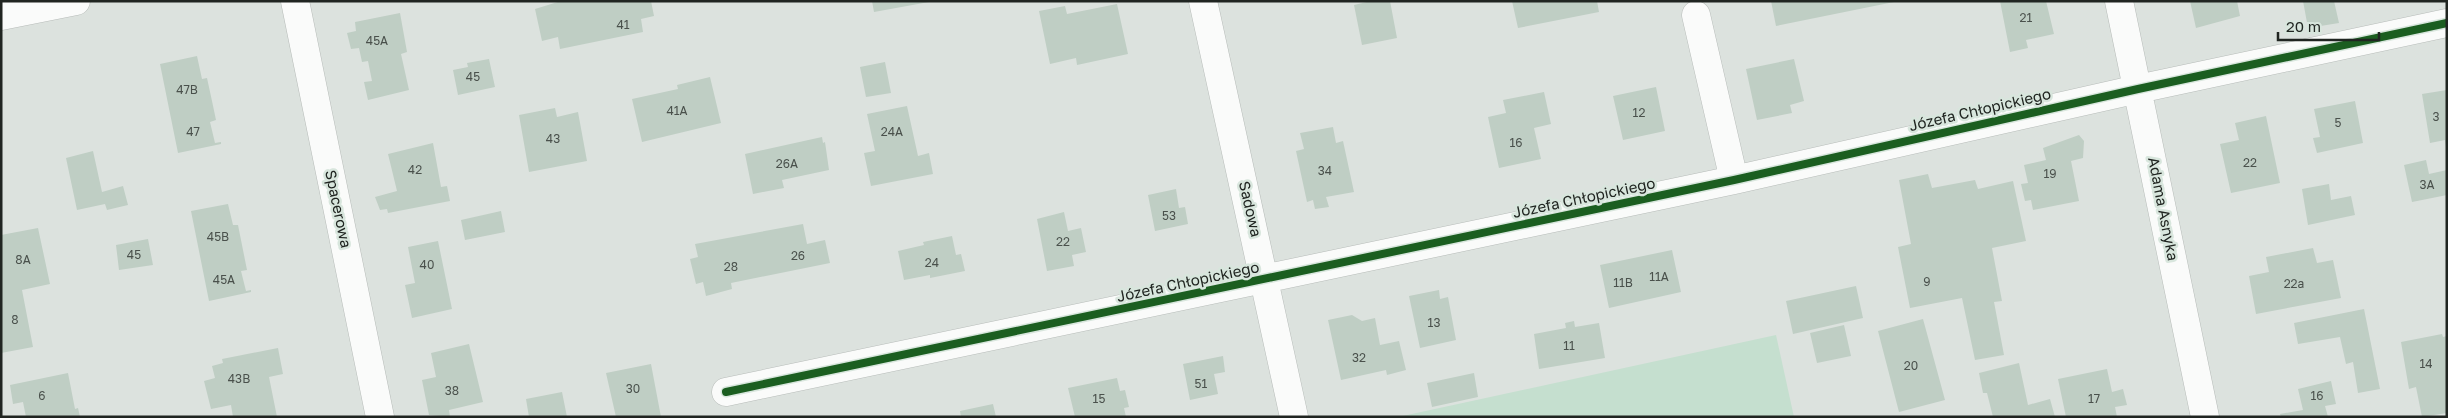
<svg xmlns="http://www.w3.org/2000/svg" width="2448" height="418" viewBox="0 0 2448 418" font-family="'Golos Text',sans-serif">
<rect width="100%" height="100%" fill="#dce2de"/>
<path fill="#c5dfcf" d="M1776,335l18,82h-396z"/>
<path fill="#bfcec4" d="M561,1h90l3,15 -13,3 2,13 -83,17 -2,-12 -16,4 -7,-32z
M872,1h57v1l-55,10z
M1371,1h19l7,37 -35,7 -8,-40z
M1512,1h85l2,11 -81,16z
M1771,1h123v1l-118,24z
M2000,1h46l8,33 -28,6 2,8 -18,4z
M2190,1h47l3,15 -44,12z
M2303,1h31l5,22 -31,5z
M1117,4l11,50 -51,11 -1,-7 -26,6 -11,-53 26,-5 2,8z
M400,13l7,39 -6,2 8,36 -41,10 -4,-18 8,-1 -4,-20 -6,1 -3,-14 -8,1 -4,-16 9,-2 -1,-9z
M197,56l5,23 5,-1 5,23 4,19 -6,2 5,21 6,-1v2l-43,9 -18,-89z
M489,59l6,28 -37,8 -5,-25 15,-3 -1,-4z
M1794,59l10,42 -14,4 2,8 -35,7 -11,-51z
M885,62l6,31 -25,4 -6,-30z
M710,77l11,46 -79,19 -10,-43 46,-10 -1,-4z
M1656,87l9,44 -42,9 -10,-44z
M2447,90v57h-1l-1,-7 -15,3 -8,-49z
M1544,92l7,32 -17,4 7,31 -42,9 -11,-51 18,-4 -3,-13z
M2355,101l8,42 -46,10 -4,-15 7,-1 -6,-28z
M907,106l11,50 11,-3 4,21 -62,12 -7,-33 11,-2 -8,-37z
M555,108l2,9 21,-5 9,49 -58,11 -10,-57z
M2266,116l14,67 -49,10 -11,-49 19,-4 -4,-17z
M1333,127l3,16 7,-2 11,51 -28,5 3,10 -14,2 -2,-9 -6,2 -11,-51 8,-2 -4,-16z
M2079,135l5,6 -1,17 -12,3 8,40 -46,9 -2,-10 -6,1 -4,-17 7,-1 -4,-18 22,-5 -3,-12z
M822,137l1,6 2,-1 4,28 -47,10 2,8 -31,6 -8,-40z
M433,143l8,44 6,-1 3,15 -62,12 -1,-4 -7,1 -5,-13 22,-6 -9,-37z
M93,151l9,41 21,-6 5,19 -21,5 -2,-6 -28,6 -11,-52z
M2426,160l3,14 18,-4v25l-35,7 -8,-37z
M1928,174l4,14 43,-8 3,9 35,-8 13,60 -34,7 10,53 -8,1 10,53 -29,5 -13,-62 -52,10 -12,-61 13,-3 -12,-64z
M2329,184l2,16 20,-4 4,19 -47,10 -6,-36z
M1176,189l3,19 6,-1 3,17 -33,7 -7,-36z
M228,204l5,21h5l9,45 -6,1 5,20 5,-1v2l-42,9 -18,-90z
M501,211l4,21 -40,8 -4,-20z
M1064,212l4,19 13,-3 5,24 -14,3 2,11 -27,5 -10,-52z
M803,224l4,20 18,-4 5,23 -99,20 1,6 -26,7 -3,-14 -7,2 -6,-25 8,-2 -3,-13z
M38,228l12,56 -28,6 11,57 -32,6v-118z
M952,236l4,19 5,-1 4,17 -35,7v-3l-26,5 -6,-29 26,-6 -1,-3z
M148,239l5,26 -34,5 -3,-25z
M438,241l14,68 -40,9 -7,-33 10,-2 -7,-36z
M2313,248l4,15 16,-3 8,38 -85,16 -7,-38 20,-4 -3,-15z
M1672,250l9,42 -72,16 -9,-43z
M1856,286l7,32 -70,16 -7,-33z
M1439,290l1,9 8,-2 8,43 -36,8 -11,-52z
M2364,309l16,80 -22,4 -5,-31 -7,2 -6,-27 -42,7 -4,-21z
M1352,315l10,6 13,-3 5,27 19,-4 7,29 -19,5 -1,-5 -45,10 -13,-60z
M1923,319l22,81 -46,12 -21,-81z
M1574,321l1,6 24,-4 6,35 -66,11 -5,-35 32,-6 -1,-5z
M1844,325l7,31 -34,7 -7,-30z
M2442,334l1,3 4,-1v77l-25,4 -6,-30 -7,2 -8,-47z
M469,344l14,58 -34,8 1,7 -21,-2 -7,-35 14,-3 -5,-24z
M278,348l5,26 -14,3 8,40h-44l-2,-12 -20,4 -7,-28 11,-3 -3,-12 11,-3 -1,-4z
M1223,356l2,16 -11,2 4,20 -28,6 -7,-36z
M2019,363l9,42 22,-6 5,18h-62l-6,-24h-4l-4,-20z
M651,364l10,53h-45l-10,-44z
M2107,369l5,23 11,-3 4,16 -12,2 2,10h-51l-8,-38z
M68,373l7,36 3,-1 2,9h-54l-3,-15 -10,2 -3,-19z
M1474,373l4,24 -46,10 -5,-24z
M1117,378l3,13 5,-1 4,17 -5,1 2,9h-51l-7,-29z
M2331,381l5,23 -11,2 3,11h-47l-1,-3 23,-4 -5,-21z
M562,392l5,25h-38l-3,-18z
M993,404l3,13h-35l-1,-6z"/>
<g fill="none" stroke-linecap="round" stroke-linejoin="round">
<g stroke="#b7bcb9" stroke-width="29">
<path id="minor" d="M295,1l85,416
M1203,1l91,416
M2119,1l86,416
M1696,15l38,165
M1,16l75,-15
M726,392l1008,-212 404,-91 309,-66"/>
</g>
<use href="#minor" stroke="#fafbfa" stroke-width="28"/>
<g stroke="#d8e6dd" stroke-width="11">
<path id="cycleway" d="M726,392l1008,-212 404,-91 309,-66"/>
</g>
<use href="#cycleway" stroke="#1b5e20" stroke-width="8"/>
</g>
<g text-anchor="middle" stroke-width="5" stroke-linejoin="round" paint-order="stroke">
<g font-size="12" fill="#4a514c">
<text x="2026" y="22">21</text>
<text x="623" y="29">41</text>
<text x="377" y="45">45A</text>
<text x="473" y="81">45</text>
<text x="187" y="94">47B</text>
<text x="677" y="115">41A</text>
<text x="1639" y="117">12</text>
<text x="2436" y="121">3</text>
<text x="2338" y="127">5</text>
<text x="193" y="136">47</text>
<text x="892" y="136">24A</text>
<text x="553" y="143">43</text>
<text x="1516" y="147">16</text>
<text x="2250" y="167">22</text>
<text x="787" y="168">26A</text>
<text x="415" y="174">42</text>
<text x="1325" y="175">34</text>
<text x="2050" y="178">19</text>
<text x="2427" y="189">3A</text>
<text x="1169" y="220">53</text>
<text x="218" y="241">45B</text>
<text x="1063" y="246">22</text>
<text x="134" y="259">45</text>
<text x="798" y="260">26</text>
<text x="23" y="264">8A</text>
<text x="932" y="267">24</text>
<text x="427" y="269">40</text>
<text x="731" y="271">28</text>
<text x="1659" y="281">11A</text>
<text x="224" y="284">45A</text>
<text x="1927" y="286">9</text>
<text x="1623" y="287">11B</text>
<text x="2294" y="288">22a</text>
<text x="15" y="324">8</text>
<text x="1434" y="327">13</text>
<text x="1569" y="350">11</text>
<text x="1359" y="362">32</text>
<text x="2426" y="368">14</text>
<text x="1911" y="370">20</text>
<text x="239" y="383">43B</text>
<text x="1201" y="388">51</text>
<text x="633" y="393">30</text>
<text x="452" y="395">38</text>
<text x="42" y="400">6</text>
<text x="2317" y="400">16</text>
<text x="1099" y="403">15</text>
<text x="2094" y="403">17</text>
</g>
<g font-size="15" fill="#202521" stroke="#d8e6dd">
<text transform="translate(1980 110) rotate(-13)" y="5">Józefa Chłopickiego</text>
<text transform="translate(1584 198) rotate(-12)" y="5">Józefa Chłopickiego</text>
<text transform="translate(338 209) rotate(78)" y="5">Spacerowa</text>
<text transform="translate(1250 209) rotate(77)" y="5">Sadowa</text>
<text transform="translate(2163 209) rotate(79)" y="5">Adama Asnyka</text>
<text transform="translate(1188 282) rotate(-12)" y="5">Józefa Chłopickiego</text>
</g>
</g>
<rect width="2448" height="418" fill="none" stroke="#202521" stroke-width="5"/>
<path d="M2278 32v8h101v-8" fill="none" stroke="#202521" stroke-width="2.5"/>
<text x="2286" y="32" font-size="15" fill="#202521" stroke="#d8e6dd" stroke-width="4" paint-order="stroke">20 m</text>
</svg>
